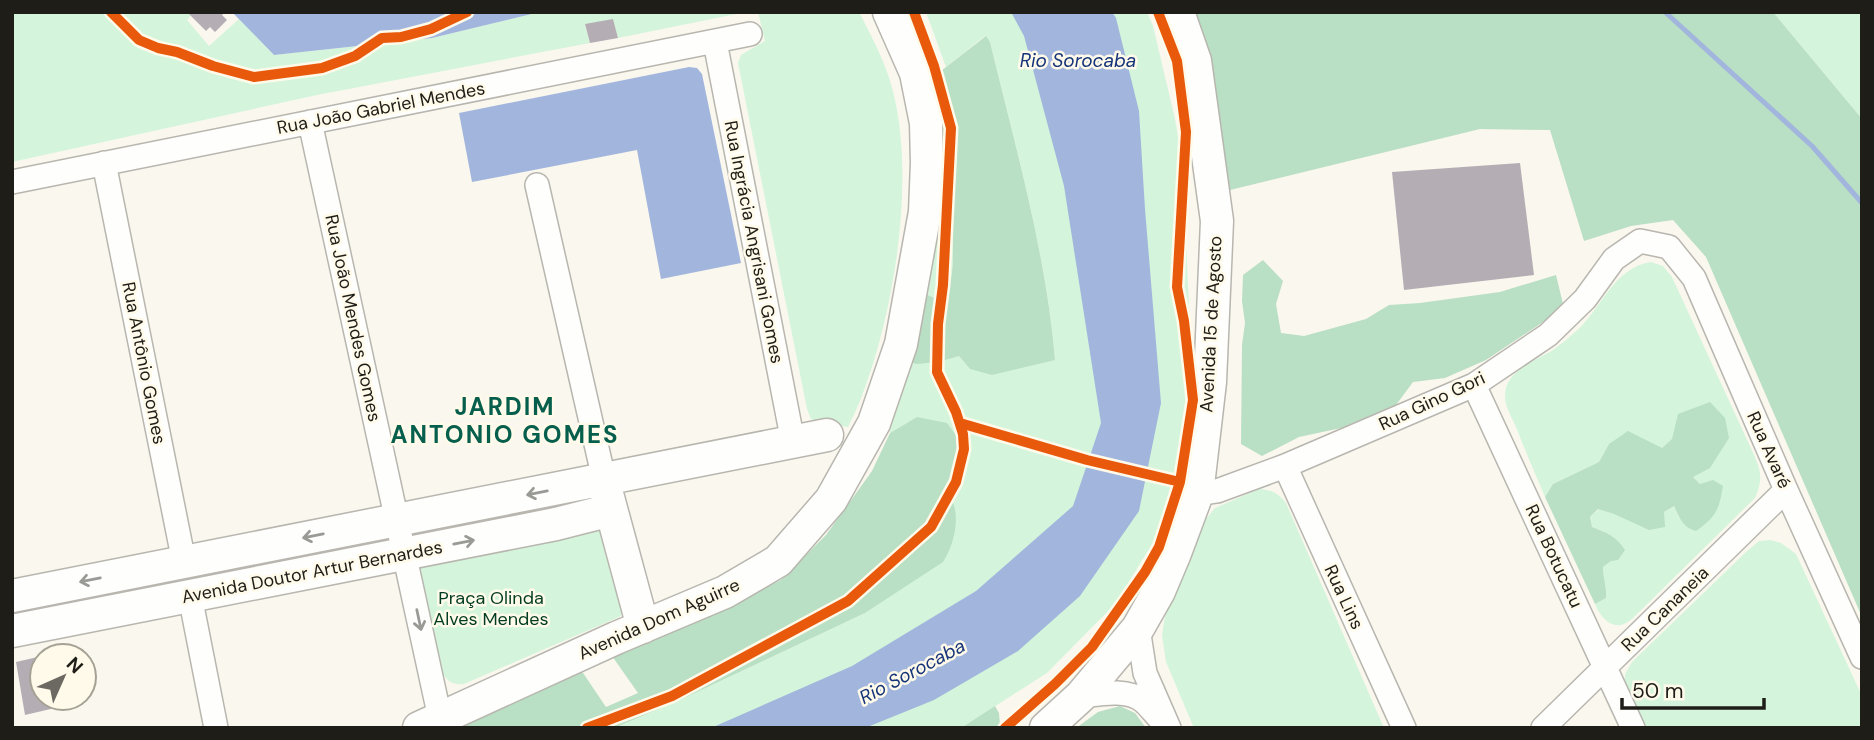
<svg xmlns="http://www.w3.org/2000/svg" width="1874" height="740" viewBox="0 0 1874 740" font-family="'DM Sans',sans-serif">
<rect width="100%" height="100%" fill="#faf7ee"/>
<path fill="#d4f5dc" d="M12,12h182l-7,8 22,26 30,-27 35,36 158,-17 108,-26h206l-128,26 -5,-19 -28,6 5,18 -273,52 -305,67z
M758,12h101c15,29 30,57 36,88 19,86 -1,211 -32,293 -4,12 -10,23 -15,34l-26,-4 -11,-4 -4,-10 -69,-346 3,-8 24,-14z
M926,12h221l6,14 22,93 12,71v72l3,67 -4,70 -11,71 -18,66 -41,67 -69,70 -86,55h-347l64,-27 187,-88 78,-52 1,-69 10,-17 -37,-58 -27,16 2,-28 12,-46 55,-3 11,13 85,-9c-9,-108 -40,-214 -65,-318l-5,-6 -39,31z
M1773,12h89v107z
M937,219l14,8c4,29 2,48 -5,76l-23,-10z
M1651,262l12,4 9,11 83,180c7,16 7,25 0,41l-123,121c-3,2 -7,5 -11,6 -13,2 -22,-11 -26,-21l11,-6c1,-11 -3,-20 -3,-31l8,-6 -6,-29 -13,-5 -2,-10 9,-8 15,5 50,-2 10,-6 5,12 21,-34 -7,-7 -21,-37 -10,8 -53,-4 -10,18 -46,22 -8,13c-10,-23 -20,-47 -29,-70 -4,-9 -11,-21 -11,-30 -1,-26 30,-36 48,-47 7,-5 14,-11 21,-17 27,-22 38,-65 77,-71z
M1259,489c13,1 19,4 27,14l98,225h-190l-28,-66 -4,-27 3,-19 41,-97 9,-11z
M593,526l13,4 24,77 -11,10 -155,67c-10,1 -17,-2 -22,-12l-23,-97v-4l4,-7z
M1770,540l11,3 15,11 66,142v32h-219l-18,-43v-11l7,-12 114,-110 13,-11z"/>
<path fill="#b9dfc4" d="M1194,12h579l89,107v498l-156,-360 -33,-37 -42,6 -47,15 -34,-111 -70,-1 -250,61 -20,-135z
M986,36l4,6c25,104 56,210 65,318l-63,15 -22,-6 -11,-13 -21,6 -22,2 -12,-5 19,-66 23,10c7,-27 9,-48 5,-76l-14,-8c12,-46 4,-95 -5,-141z
M1263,260l20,21 -7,23 5,29 23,3 62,-17 23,-14 31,-2 80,-11 56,-17 8,33 -78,52 -41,18 -32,4 -17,23 -55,23 -42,9 -37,19 -21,-12 1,-99 3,-22 -3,-22 1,-26z
M1710,402l15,16 4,20 -19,30 -17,9 7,7 13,-4 10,6c-4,24 -7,31 -27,45 -13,-3 -17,-14 -22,-25l-10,6 1,15 -16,3 -35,-16 -16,-5 -8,8 2,10c14,5 25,10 33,23l-7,10 -7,1 -8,6c0,11 4,20 3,31l-11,6 -50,-107 8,-13 46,-22 10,-18 19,-13 34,17 10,-9 6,-25z
M917,417l30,6 11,15 -4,37 -10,17c2,3 6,5 8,9 9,17 1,46 -9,61l-78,51 -187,88 -64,27h-159l126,-58 25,37 32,-14 -26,-37 111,-48 58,-28 45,-45 46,-64 18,-38z
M995,706l4,7 1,12 -2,3h-37z
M1120,706l15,7 11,15h-70l22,-16z"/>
<path fill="#a2b6dd" d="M232,12h308l-108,26 -158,17z
M1011,12h101l4,6 23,93 6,98 16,194 -22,108 -59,85 -62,55 -84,49 -69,28h-154l141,-62 124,-75 97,-85 28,-83 -37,-237 -40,-150z
M689,67l8,1 5,6 39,189 -80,16 -24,-129 -165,32 -13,-69z"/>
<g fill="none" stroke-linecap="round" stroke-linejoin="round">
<path stroke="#a2b6dd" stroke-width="5" d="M1665,12l147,134 50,57"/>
</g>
<path fill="#b5adb4" d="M187,12h38l-3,3 5,5 -12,12 -5,-5 -4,4z
M613,19l5,19 -28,5 -5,-19z
M1520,163l14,112 -130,15 -12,-118z
M42,656v42h30v6l-47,11 -9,-53z"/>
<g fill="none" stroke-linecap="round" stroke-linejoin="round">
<g stroke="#b8b6af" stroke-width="26">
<path id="street" d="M715,42l78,400
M310,122l130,596
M104,163l80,399
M12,182l738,-148
M537,185l67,294
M1474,385l159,343
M1285,466l119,262
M1197,494l20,-3 68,-25 189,-81 74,-50 37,-36 29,-40 26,-18 29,6 25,31 92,212 76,167
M190,596l26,132
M1138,628l7,45 24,55
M1081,696c18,-2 46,-8 62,5 6,5 11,12 16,17
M1543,728l243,-238"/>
</g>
<g stroke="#b8b6af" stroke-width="35">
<path id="secondary" d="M606,490l37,137
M12,596l815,-161
M12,631l544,-107 55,-14
M419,728l197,-90 109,-46 53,-31 53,-61 43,-77 27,-79 24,-132 2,-49 -1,-40 -10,-50 -27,-61
M1046,728l35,-32 57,-68 21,-37 16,-38 22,-59 13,-112 7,-161 -22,-160 -17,-49"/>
</g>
<use href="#street" stroke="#fefefc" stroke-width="23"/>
<use href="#secondary" stroke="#fefefc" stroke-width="32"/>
<g stroke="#fffae9" stroke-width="15">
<path id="cycleway" d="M111,12l28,28 19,8 19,4 36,14 41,11 68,-9 33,-12 27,-18 19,-1 30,-8 36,-17
M960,423l127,37 93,22
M587,728l85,-32 176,-95 83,-74 25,-45 8,-33 -1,-15 -7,-22 -19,-40 1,-48 5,-39 8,-157 -17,-62 -20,-54
M1005,728l50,-44 37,-37 53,-75 14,-25 21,-65 13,-82 -9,-79 -7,-34 9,-155 -9,-71 -19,-49"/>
</g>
<use href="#cycleway" stroke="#e8590c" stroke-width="10"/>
</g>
<defs><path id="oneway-shaft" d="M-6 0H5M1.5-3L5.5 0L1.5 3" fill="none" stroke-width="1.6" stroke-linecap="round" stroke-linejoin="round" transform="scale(1.75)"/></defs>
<g stroke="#999995">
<use href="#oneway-shaft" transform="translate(537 493) rotate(169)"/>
<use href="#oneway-shaft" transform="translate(313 536) rotate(169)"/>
<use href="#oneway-shaft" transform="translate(464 542) rotate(-11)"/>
<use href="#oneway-shaft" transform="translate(90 580) rotate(169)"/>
<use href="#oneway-shaft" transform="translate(419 620) rotate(78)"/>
</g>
<g text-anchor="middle" stroke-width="5" stroke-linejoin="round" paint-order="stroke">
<g font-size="18" fill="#1e1d17" stroke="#fffae9">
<text transform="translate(381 108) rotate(-11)" y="6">Rua João Gabriel Mendes</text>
<text transform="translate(754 242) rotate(79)" y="6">Rua Ingrácia Angrisani Gomes</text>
<text transform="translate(353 318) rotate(78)" y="6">Rua João Mendes Gomes</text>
<text transform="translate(1211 324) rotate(-87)" y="6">Avenida 15 de Agosto</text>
<text transform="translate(144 363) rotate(79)" y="6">Rua Antônio Gomes</text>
<text transform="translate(1432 401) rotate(-25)" y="6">Rua Gino Gori</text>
<text transform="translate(1769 450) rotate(66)" y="6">Rua Avaré</text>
<text transform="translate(1554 556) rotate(65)" y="6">Rua Botucatu</text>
<text transform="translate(312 572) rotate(-11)" y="6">Avenida Doutor Artur Bernardes</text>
<text transform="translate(1344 597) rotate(65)" y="6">Rua Lins</text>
<text transform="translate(1665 609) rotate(-44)" y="6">Rua Cananeia</text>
<text transform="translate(659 619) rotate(-24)" y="6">Avenida Dom Aguirre</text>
</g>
<g font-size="18" fill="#003c21" stroke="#fffae9">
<text x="491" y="604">Praça Olinda<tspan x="491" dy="21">Alves Mendes</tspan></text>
</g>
<g font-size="19" font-style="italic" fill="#17357b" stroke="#fffae9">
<text x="1078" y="67">Rio Sorocaba</text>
<text transform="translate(912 671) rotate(-28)" y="7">Rio Sorocaba</text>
</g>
<g font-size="24" font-weight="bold" letter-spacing="2" fill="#065e4d" stroke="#fffae9">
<text x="505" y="415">JARDIM<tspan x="505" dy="28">ANTONIO GOMES</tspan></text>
</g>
</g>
<rect width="1874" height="740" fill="none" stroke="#1e1d17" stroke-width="28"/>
<g transform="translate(63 677) rotate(45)"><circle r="33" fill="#fffae9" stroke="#a5a295" stroke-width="2"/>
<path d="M0-5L12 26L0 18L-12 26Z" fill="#6b6962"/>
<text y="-10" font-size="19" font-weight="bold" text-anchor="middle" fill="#1e1d17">N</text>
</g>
<path d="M1622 698v10h142v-10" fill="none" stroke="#1e1d17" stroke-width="3.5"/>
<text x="1632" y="698" font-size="21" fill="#1e1d17" stroke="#fffae9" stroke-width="5" paint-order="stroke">50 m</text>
</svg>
